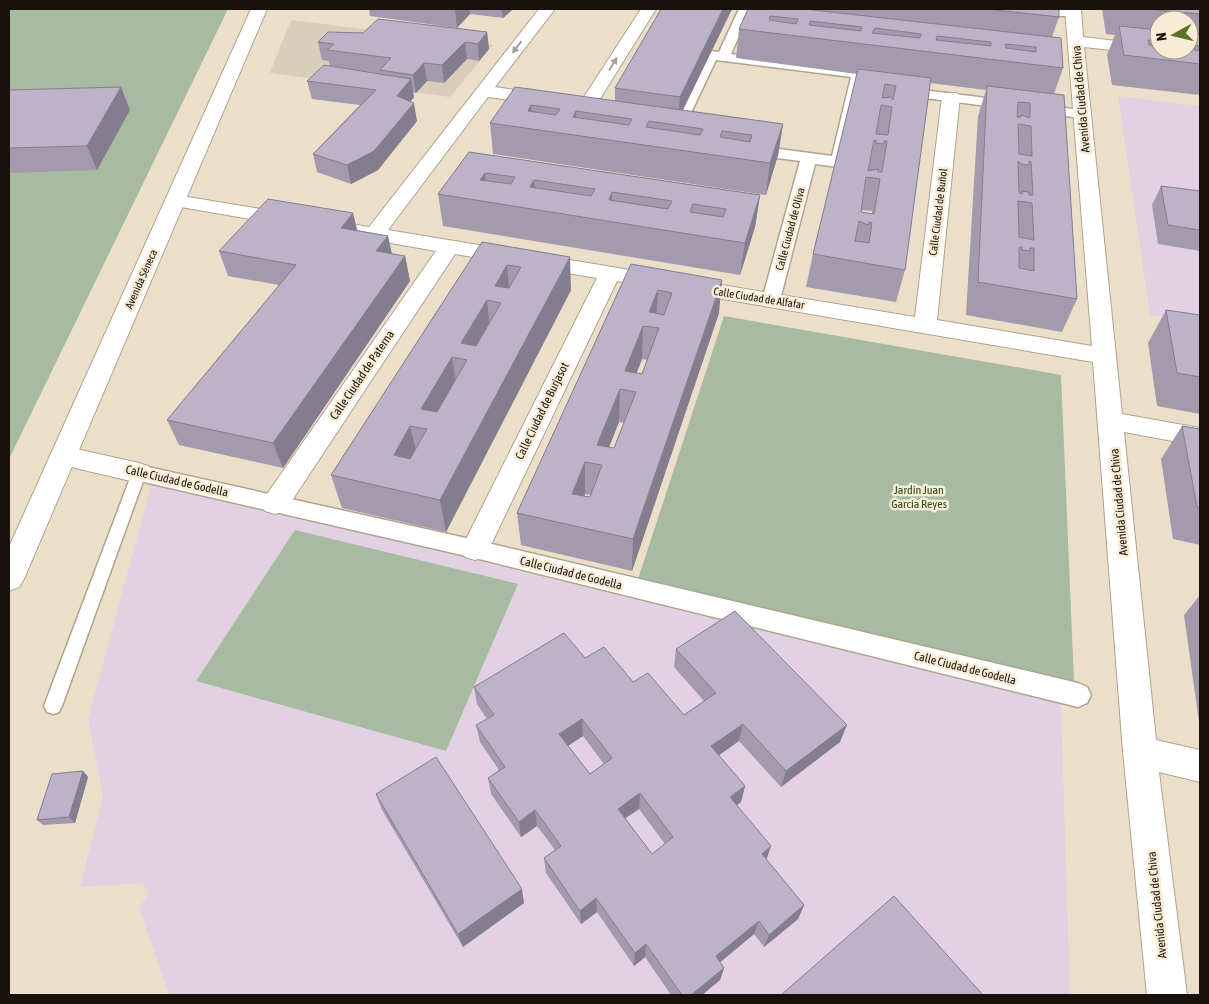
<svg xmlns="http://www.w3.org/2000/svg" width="1209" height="1004" viewBox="0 0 1209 1004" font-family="'Asap Condensed',sans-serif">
<rect width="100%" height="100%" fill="#ecdfc9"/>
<path fill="#e1d1e2" d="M1118,96l82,10v217l-50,-8z
M152,482l909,220 9,293h-901l-30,-87 10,-15 -7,-10 -62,4 23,-91 -15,-77z"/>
<path fill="#d8ceba" d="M291,20l202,25 -43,52 -180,-24z"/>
<path fill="#a6bba0" d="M9,9h219l-219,450z
M724,316l337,59 13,306 -436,-102z
M295,530l223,54 -72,167 -250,-70z"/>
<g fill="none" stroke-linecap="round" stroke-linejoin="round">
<g stroke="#afa38e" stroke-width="3">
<path id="service" d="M139,468l5,1 2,4 -84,233 -3,6 -6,2 -6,-2 -3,-6 88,-233 2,-4z"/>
</g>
<g stroke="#afa38e" stroke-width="3">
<path id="pedestrian" d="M739,9h12l-20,45 128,16 7,4 -20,88 -8,5 -23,-3 -35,136 -3,4h-12l-3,-4 38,-139 -129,-17 -8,-5 41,-84 7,-4 8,1zM716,60l135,17 -19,79 -152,-20z
M1026,9l51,1 2,3c-5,6 -48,2 -53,-4z
M899,87l182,23 7,4 -7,4 -187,-24 -2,-3 2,-3z
M139,465l336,75 603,143 9,4 4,8 -4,8 -9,4 -603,-149 -344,-79 -3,-6 3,-6z"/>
</g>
<g stroke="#afa38e" stroke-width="2">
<path id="minor" d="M539,9h16l-60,78 87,13 59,-91h15l-63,101 -6,1 -99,-14 -100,133 527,87 27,-220 3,-4h12l3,4 -23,223 155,26 -27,-337h16l2,28 76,9v4h41v10l-116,-13 38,367 78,14v18l-76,-14 32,308 44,10v32l-41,-10 28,223h-40l-24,-243 -30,-390 -476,-81 -128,268 -4,8 -10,3 -10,-3 -4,-8 136,-271 -142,-24 -170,257 -10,3 -10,-3 -4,-7 4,-7 171,-246 -85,-15 -7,-2 -3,-4 3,-4 7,-2 18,3z
M176,195l115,19 7,2 3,4 -3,4 -7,2 -122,-21 -3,-4 3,-4z
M63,446l76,17 9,3 4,7 -4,7 -9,3 -85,-20 -4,-7 4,-7z"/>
</g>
<g stroke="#afa38e" stroke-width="2">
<path id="tertiary" d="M251,9h16l-243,570 -5,8 -10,4v-44z"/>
</g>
<use href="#service" fill="#fff" fill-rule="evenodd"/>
<use href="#pedestrian" fill="#fff" fill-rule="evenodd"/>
<use href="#minor" fill="#fff" fill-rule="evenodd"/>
<use href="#tertiary" fill="#fff" fill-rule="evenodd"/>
</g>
<path fill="#a39aad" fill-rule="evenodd" d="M369,9h144l-10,9 -33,-4 -13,14 -87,-12z
M661,9h71l-49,101 100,14 -5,31 -12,40 -273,-41 -3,-31 25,-36 100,14v-13z
M748,9h311v8l-7,20 11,31 -9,26 23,205 -15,33 -96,-17 12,-199 8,-26 -56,-7 -25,187 -9,32 -90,-15 7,-33 44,-180 -121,-16 3,-29zM861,210l11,1v3l-11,-2z
M1102,9h98v86l-88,-10 -5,-30 8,-20 -9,-1zM1159,20h30v30h-30z
M487,32l2,17 -10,12 -12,-2 -23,24 -17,-2 -11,12 -3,-1 1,5 -4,4 7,20 -39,49 -27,14 -34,-12 -4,-18 47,-49 -48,-6 -5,-18 23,-15 -1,-5 -7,-1 -4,-18 45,-9z
M9,90l121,20 -33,60 -88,3z
M469,152l291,43 -5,32 -15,48 -297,-49 -5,-32z
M1161,186l39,5v60l-42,-7 -6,-39z
M357,230l31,6 4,18 13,2 5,25 -127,187 -104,-23 -12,-25 112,-135 -51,-9 -9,-25z
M482,242l89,48 -125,242 -104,-24 -11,-33z
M631,264l88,49 -87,258 -111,-26 -4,-32zM642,359l5,1 -5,14 -6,-1zM619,422l5,1 -10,25 -5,-1zM585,494l6,1 -1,2 -6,-1z
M1166,310l34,5v99l-43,-8 -9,-63z
M1182,426l18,3v116l-27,-6 -12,-80z
M1200,595v128l-1,-1 -15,-107z
M676,649l164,93 -59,45 -42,-46 -20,14 26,31 -4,16 -4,3 29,54 38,46 -6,14 -34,28 -10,-13 -34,28 4,6 -4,12 -18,15h-31l-26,-38 -11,9 -37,-54 -16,12 -35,-51 -2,-15 11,-8 -18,-24 -16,11 -30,-43 -3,-16 11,-8 -19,-28 -4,-17 11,-6 -10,-15 -3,-17 111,-29 48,24 51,33 20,-14 -30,-34zM583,736l21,28 -14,10 -22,-28zM639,809l26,35 -13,10 -27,-36z
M83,771l5,6 -13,46 -32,2 -6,-5z
M376,794l148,109 -61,44 -81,-137z"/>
<path fill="#847d8d" d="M455,9h14l1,5 -13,14z
M502,9h11l-10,9z
M723,9h9l-54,111 2,-23z
M487,32l2,17 -10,12 -1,-17z
M465,42l2,17 -23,24 -2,-18z
M424,63l3,18 -11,12 -3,-18z
M411,79l3,18 -14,17 -3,-18z
M121,87l9,23 -33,60 -10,-24z
M414,103l3,18 -39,49 -27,14 -4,-19z
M531,105l2,24 -5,-18z
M576,111l1,24 -4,-18z
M783,124l-5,31 -12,40 4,-32z
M485,173l3,29 -8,-22z
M534,180l2,30 -6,-23z
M612,192v30l-3,-22z
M760,195l-5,32 -15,48 5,-32z
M353,213l6,24 -18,-9z
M388,236l5,24 -17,-9z
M405,256l5,25 -127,187 -10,-25z
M570,257l1,33 -125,242 -6,-32z
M507,265l3,33 -9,5 -6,-17z
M722,280l-3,33 -87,258 1,-32z
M658,290l-2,33 -7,-11z
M487,300l3,33 -23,27 -6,-17z
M643,326l-1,33 -12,32 -5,-20z
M452,357l5,33 -30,39 -6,-20z
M620,389l-1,33 -17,43 -5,-20z
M410,426l8,32 -17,30 -7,-33z
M585,462v32l-12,32 -1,-32z
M582,719l1,17 -22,14 -2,-16z
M743,724l-4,17 -31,22 3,-17z
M847,725l-7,17 -59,45 5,-16z
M83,771l5,6 -13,46 -6,-6z
M745,786l-4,16 -15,11 4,-16z
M640,793l-1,16 -22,15 1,-15z
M535,810l2,16 -16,11 -2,-15z
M771,846l-5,15 -4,-7z
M522,889l2,14 -61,44 -5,-13z
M596,898l1,14 -16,12 -1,-13z
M804,905l-6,14 -34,28 5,-12z
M759,921l-5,13 -42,35 4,-13z
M646,944l-1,13 -11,9 1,-13z
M724,968l-4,12 -18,15h-11z"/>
<path fill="#bdb3c9" stroke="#847d8d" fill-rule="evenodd" d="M661,9h62l-43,88 -65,-9z
M748,9h56l257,29 2,30 -324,-39zM770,16l28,3 -2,5 -27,-4zM810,21l52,6 -1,4 -52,-6zM875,28l46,6 -1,4 -48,-5zM937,36l54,6v4l-55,-6zM1005,44l31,3v5l-30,-4z
M986,9h73v8z
M1147,9h53v5z
M378,19l109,13 -9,12 -13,-2 -23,23 -18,-2 -11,12 -33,-5 11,-12 -64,-8 7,-6 -16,-2 10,-10 35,1z
M1119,26l40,4v12l-11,-2 1,5 10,1v4h30v-17l11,2v11l-7,-1 1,5 6,1v13l-76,-9z
M324,65l87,14 -14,17 17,7 -40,48 -27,14 -34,-11 63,-64 -69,-9z
M858,69l73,9 -26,192 -92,-16zM885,84l11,2 -3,14 -2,-3 -9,1zM881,105l11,2 -4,28 -12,-1zM874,140h2v3l8,1v-3h3l-5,31h-4v-3l-10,2zM866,177l14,2 -6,35 -13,-2zM859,221l9,4 1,-3 3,1 -3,20 -14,-2z
M987,86l77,9 13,204 -99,-17zM1018,102l12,1v15l-9,-3v2h-4zM1018,124l13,2 1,30 -13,-2zM1018,161l3,3 8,1v-4l2,1 2,33h-4v-3l-7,-1v3l-3,-1zM1018,201l14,2 2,37 -15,-3zM1019,247h3v3l8,1v-3h4v23l-15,-3z
M121,87l-34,59 -78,2v-58z
M515,87l268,37 -13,39 -280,-40zM531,105l29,4 -4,6 -28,-4zM576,111l56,8 -3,6 -56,-8zM649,121l54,8 -3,6 -54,-8zM722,131l30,4 -2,7 -30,-5z
M469,152l291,43 -15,48 -307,-49zM485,173l30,4 -4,7 -31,-4zM534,180l61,9 -4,7 -61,-9zM612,192l60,9 -4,8 -59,-9zM693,204l33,5 -3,8 -33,-5z
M1161,186l39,5v39l-32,-5z
M268,199l85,14 -12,15 47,8 -12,15 29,5 -132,187 -106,-23 129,-155 -77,-14z
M482,242l88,15 -130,243 -109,-25zM507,265l14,2 -12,21 -14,-2zM487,300l14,3 -25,43 -15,-3zM452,357l15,3 -30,52 -16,-3zM410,426l17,3 -17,30 -16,-4z
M631,264l91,16 -89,259 -116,-26zM658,290l14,3 -8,22 -15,-3zM643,326l16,2 -17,46 -17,-3zM620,389l16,3 -22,56 -17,-3zM585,462l17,3 -12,32 -18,-3z
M1166,310l34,5v62l-23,-4z
M1182,426l18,3v79l-3,-1z
M735,611l112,114 -61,46 -43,-47 -32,22 34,40 -15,11 41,49 -9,8 42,51 -35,30 -10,-14 -43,35 8,12 -33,27h-9l-36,-51 -11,9 -39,-55 -16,13 -36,-53 17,-12 -26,-36 -16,12 -31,-44 17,-11 -29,-42 18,-10 -20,-28 90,-54 21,25 19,-11 29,35 15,-9 36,42 32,-22 -40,-44zM582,719l30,39 -22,16 -31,-40zM640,793l33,44 -21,17 -34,-45z
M436,757l86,132 -64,45 -82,-140z
M83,771l-14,46 -32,3 15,-46z
M894,896l89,99h-202z"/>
<defs><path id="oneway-solid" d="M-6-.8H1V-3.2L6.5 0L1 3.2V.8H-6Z" transform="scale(1.25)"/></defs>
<g fill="#a2a09d">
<use href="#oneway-solid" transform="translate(517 47) rotate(128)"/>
<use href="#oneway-solid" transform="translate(613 64) rotate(-58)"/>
</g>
<g text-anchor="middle" stroke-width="5" stroke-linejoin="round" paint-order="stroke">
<g font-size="11" fill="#17120b" stroke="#f9ecd6">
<text transform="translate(938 212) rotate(-83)" y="4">Calle Ciudad de Buñol</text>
<text transform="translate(790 229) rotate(-75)" y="4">Calle Ciudad de Oliva</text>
<text transform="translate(141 279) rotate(-66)" y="4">Avenida Séneca</text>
<text transform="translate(759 298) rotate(9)" y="4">Calle Ciudad de Alfafar</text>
</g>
<g font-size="12" fill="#17120b" stroke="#f9ecd6">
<text transform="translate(1081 99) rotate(-95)" y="4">Avenida Ciudad de Chiva</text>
<text transform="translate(362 375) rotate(-56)" y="4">Calle Ciudad de Paterna</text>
<text transform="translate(542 411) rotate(-64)" y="4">Calle Ciudad de Burjasot</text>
<text transform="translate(177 481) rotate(13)" y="4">Calle Ciudad de Godella</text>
<text transform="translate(1119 502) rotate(-95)" y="4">Avenida Ciudad de Chiva</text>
<text transform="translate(571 573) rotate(14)" y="4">Calle Ciudad de Godella</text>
<text transform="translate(965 668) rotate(14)" y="4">Calle Ciudad de Godella</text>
<text transform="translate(1157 905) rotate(-96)" y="4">Avenida Ciudad de Chiva</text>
</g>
<g font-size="12" fill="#254a1a" stroke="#f9ecd6">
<text x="919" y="494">Jardín Juan<tspan x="919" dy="14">García Reyes</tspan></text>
</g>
</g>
<rect width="1209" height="1004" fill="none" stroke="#17120b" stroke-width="20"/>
<g transform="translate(1174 35) rotate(262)"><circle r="24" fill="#f9ecd6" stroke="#9f9585"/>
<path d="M0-4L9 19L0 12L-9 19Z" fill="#597224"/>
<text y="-8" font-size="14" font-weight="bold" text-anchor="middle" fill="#17120b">N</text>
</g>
</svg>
